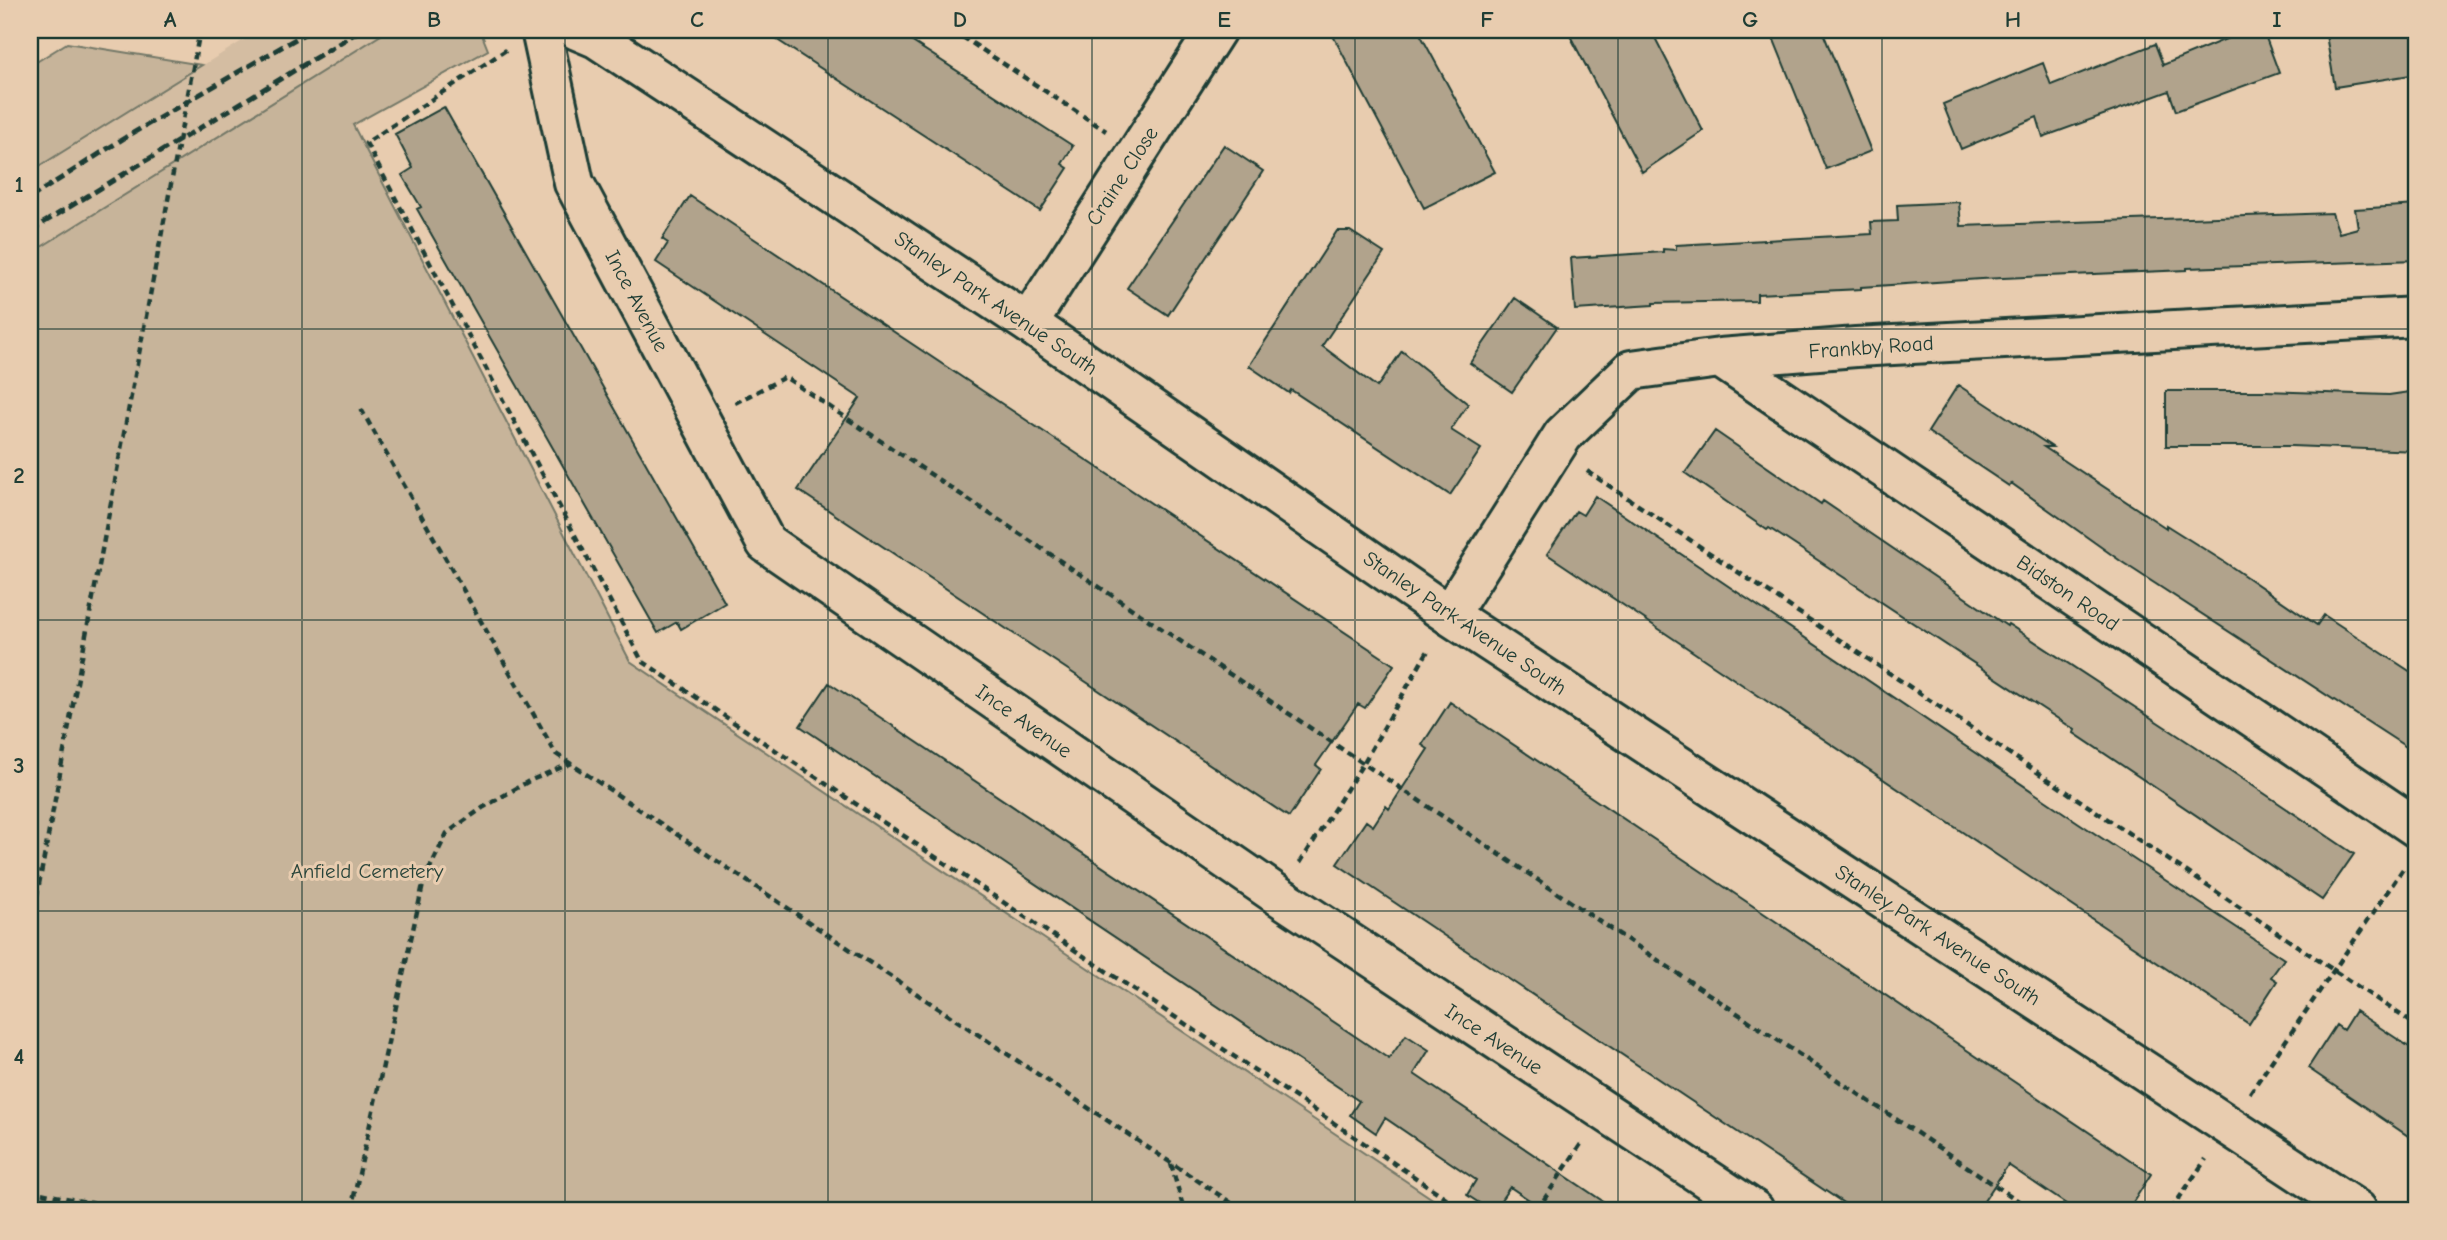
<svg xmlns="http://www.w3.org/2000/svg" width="2447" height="1240" viewBox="0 0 2447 1240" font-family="'Comic Neue',sans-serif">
<rect width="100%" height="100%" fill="#e8ccaf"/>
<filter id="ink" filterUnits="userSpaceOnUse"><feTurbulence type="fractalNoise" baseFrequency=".0143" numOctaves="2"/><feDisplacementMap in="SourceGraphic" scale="14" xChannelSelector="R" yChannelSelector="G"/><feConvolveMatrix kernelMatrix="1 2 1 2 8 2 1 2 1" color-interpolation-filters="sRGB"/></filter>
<g filter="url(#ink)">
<path fill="#d4bda2" d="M260,30h129l-359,224v-82z"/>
<path fill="#c7b49a" stroke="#737867" stroke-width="2" d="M389,30h91l8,20 -135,75 277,536 819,549h-1419v-956z
M67,43l135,22 -172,107v-106z"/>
<path fill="#b1a38c" stroke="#1f3d34" stroke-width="2" d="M762,30h132l179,116 -11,18 6,4 -28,43z
M1330,30h88l77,142 -71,36z
M1567,30h84l52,101 -61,41z
M1770,30h52l49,121 -45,18z
M2248,30h15l16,43 -103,38 -7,-20 -126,46 -6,-20 -76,32 -18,-45 100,-41 8,22 104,-41 8,21z
M2359,30h58v44l-82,13 -9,-52z
M444,107l281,496 -44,26 -4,-7 -19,11 -241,-424 4,-2 -19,-32 11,-7 -18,-34z
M1224,145l39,26 -95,144 -41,-27z
M690,196l704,469 -29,43 -7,-4 -42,61 5,4 -32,48 -491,-327 62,-92 -204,-136 12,-19 -6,-4z
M1959,202l2,24 371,-13 7,20 19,-5 -3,-19 62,-4v55l-230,8v2l-206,9 -120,8v2l-104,5v7l-104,2v2l-78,5 -4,-52 92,-6v-3l13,1v-5l196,-11 -1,-12 27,-1 -1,-16z
M1337,231h13l34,22 -62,93 55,41 25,-36 66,53 -17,26 30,19 -31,46 -159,-105 -2,3 -40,-27z
M1515,298l42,29 -45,65 -42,-29z
M1958,385l94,62h-8l122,81v-3l57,36 94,64 7,-10 93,61v78l-295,-192 -111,-79 -2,3 -81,-54z
M2166,391h99l124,4 28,-4v60l-126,-5h-125z
M1715,431l106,73 2,-3 184,125 1,-2 183,120 163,110 -32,46 -248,-167 1,-3 -306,-202 -2,2 -82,-57z
M1595,496l484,327 205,136 -13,18 6,4 -28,43 -702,-470 29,-43 7,4z
M829,683l560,376 17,-24 23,15 -15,24 202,136h-72l-34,-23 -16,23h-4l-23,-15 9,-15 -91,-62 -9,15 -26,-18 9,-14 -559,-375z
M1450,702l701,472 -23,36h-53l-67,-45 -30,45h-124l-517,-346 29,-43 7,5 13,-20 3,3 39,-60 -6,-4z
M2355,1011l62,41v90l-109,-74 28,-43 7,5z"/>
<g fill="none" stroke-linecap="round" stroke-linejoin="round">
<g stroke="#1f3d34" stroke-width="44">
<path id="minor" d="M541,30l33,153 192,360 513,353 475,314
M577,30l19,8 432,285 421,292 908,595
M1028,323l188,-293
M1720,358l697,470
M1449,615l114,-180 68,-65 89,-12 136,-11 561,-30"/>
</g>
<path stroke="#1f3d34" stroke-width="4.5" stroke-dasharray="7 5" stroke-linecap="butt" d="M952,30l154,101
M506,50l-140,93 276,518 822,549
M735,403l50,-26 1247,833
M361,409l195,345 686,456
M1587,471l830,555
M1300,863l64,-101 65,-113
M30,932l170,-902
M2250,1093l155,-227
M1171,1164l13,46
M30,1191l97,19
M351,1210l73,-330 23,-47 37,-26 45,-26 43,-18
M1537,1210l44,-66
M2171,1210l35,-51"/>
<use href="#minor" stroke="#e8ccaf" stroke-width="38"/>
<path stroke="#1f3d34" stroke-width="5" stroke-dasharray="10 5" stroke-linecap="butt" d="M30,198l96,-61 185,-107
M30,231l331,-201"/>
</g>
</g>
<path fill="none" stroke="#1f3d34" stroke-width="2" stroke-opacity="0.55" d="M302,30v1180M565,30v1180M828,30v1180M1092,30v1180M1355,30v1180M1618,30v1180M1882,30v1180M2145,30v1180M30,329h2387M30,620h2387M30,911h2387"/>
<g text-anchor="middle" stroke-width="6" stroke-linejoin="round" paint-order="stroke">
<g font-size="21" fill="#1f3d34" stroke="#e8ccaf">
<text transform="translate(1122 176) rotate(-57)" y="7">Craine Close</text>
<text transform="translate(637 301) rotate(62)" y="7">Ince Avenue</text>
<text transform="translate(996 303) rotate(34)" y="7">Stanley Park Avenue South</text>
<text transform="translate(1871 347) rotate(-4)" y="7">Frankby Road</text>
<text transform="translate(2068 593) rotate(34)" y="7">Bidston Road</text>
<text transform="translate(1465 623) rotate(34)" y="7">Stanley Park Avenue South</text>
<text transform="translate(1024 721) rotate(35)" y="7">Ince Avenue</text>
<text transform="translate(1938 935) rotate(33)" y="7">Stanley Park Avenue South</text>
<text transform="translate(1494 1039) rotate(33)" y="7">Ince Avenue</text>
</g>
<g font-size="21" fill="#274339" stroke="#e8ccaf">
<text x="367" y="878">Anfield Cemetery</text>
</g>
</g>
<rect width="2447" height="1240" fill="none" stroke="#e8ccaf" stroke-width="77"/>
<rect x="38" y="38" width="2370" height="1164" fill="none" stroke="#1f3d34" stroke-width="2.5"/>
<g font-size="23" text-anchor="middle" font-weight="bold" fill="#1f3d34">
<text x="170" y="27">A</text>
<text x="434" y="27">B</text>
<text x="697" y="27">C</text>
<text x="960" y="27">D</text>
<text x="1224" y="27">E</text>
<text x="1487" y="27">F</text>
<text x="1750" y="27">G</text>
<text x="2013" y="27">H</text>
<text x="2277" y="27">I</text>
<text x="19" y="192">1</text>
<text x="19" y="483">2</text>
<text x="19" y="773">3</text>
<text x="19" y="1064">4</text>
</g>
</svg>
